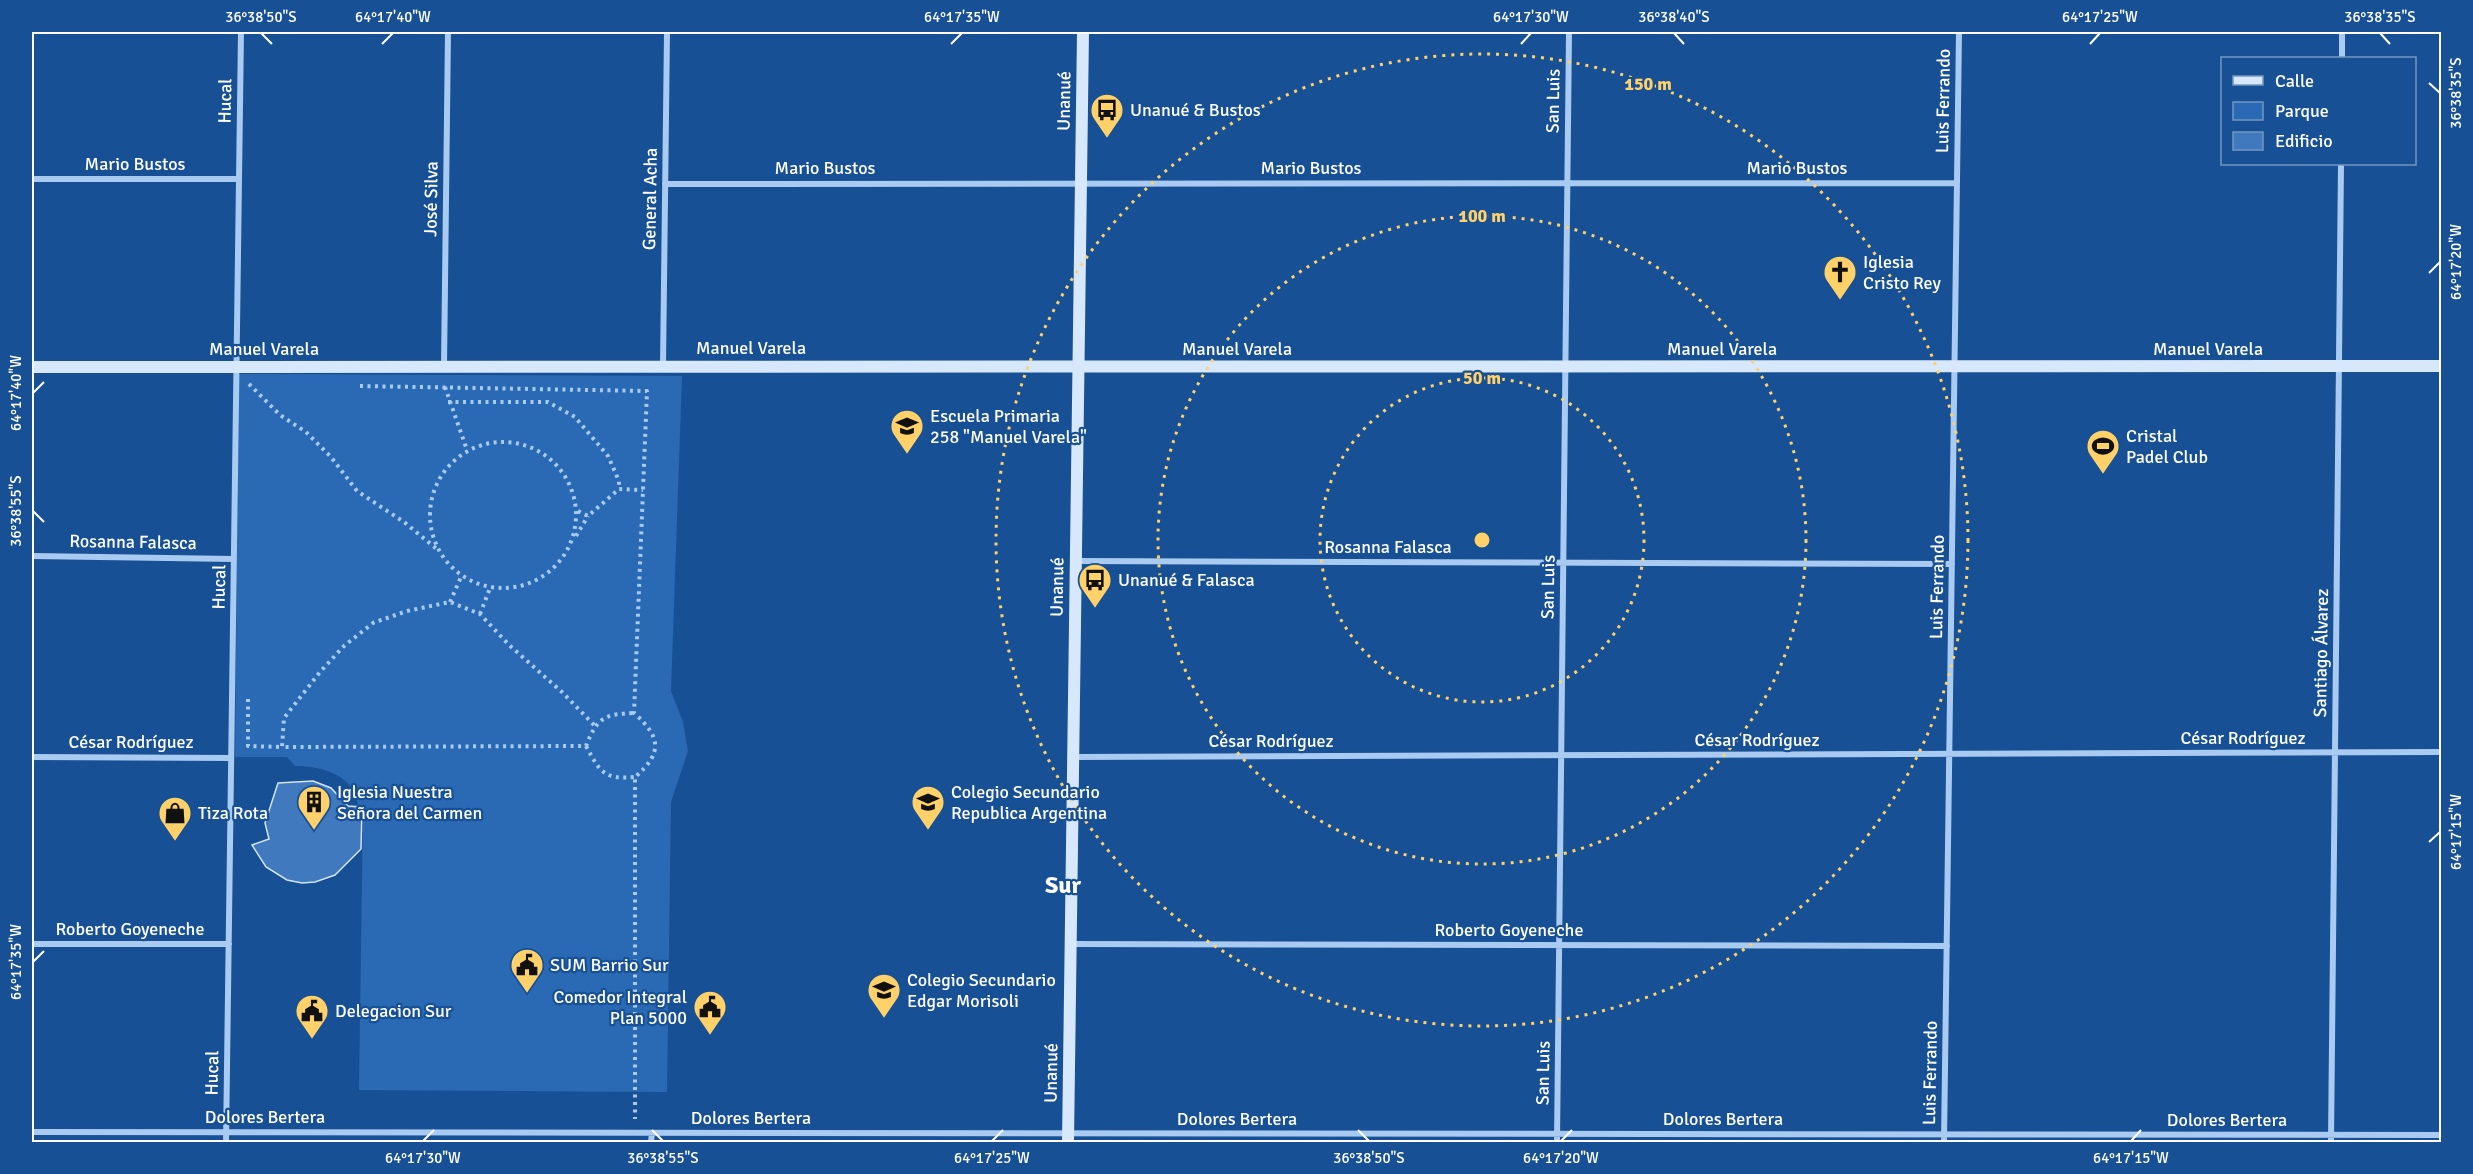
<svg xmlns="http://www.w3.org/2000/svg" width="2473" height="1174" viewBox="0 0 2473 1174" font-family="Signika,sans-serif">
<rect width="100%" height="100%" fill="#175095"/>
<path fill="#2a6ab4" d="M239,374l443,2 -11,315 12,31 5,29 -17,51 -4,290 -308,-2 4,-283 -5,-1c-3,-31 -36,-40 -63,-40l-8,-9h-52z"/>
<path fill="#4079bd" stroke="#d0e4fc" stroke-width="1.5" d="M313,781l18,7 17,18 14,1 -1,42 -26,26 -20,7 -13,1 -15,-3 -21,-13 -14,-22 17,-6 -4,-16 13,-40z"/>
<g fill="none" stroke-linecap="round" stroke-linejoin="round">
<path stroke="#a9caf1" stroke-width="4" stroke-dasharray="3 4.5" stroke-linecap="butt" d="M249,384l31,31 26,17 25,25 26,34 47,31 34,28
M360,386l287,5 -13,322c27,24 29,40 1,64v342
M445,387l22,63
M448,402h100l27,15 33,39 11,25v8l24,1
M430 515a73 73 0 1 1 146 0a73 73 0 1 1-146 0Z
M578,511l10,5 31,-27
M576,536l12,-20
M450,602l11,-25
M480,614l10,-26
M248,699v47l34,1
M594,725l-32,-33 -53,-47 -29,-31 -30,-12 -43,9 -34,12 -29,23 -24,26 -36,46 -2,29 304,-1c11,-28 18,-32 48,-33
M586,746c14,26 18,34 49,31"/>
<path stroke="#a9caf1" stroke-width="6" d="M2342,58v-26
M32,179h207
M665,184l1292,-1
M663,366l4,-334
M444,367l4,-335
M32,556l202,3
M1076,561l876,3
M32,757l199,1
M1073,757l1369,-5
M32,944h197
M1070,944l877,2
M32,1132l2410,3
M226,1142l15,-1110
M651,1142l1,-9
M1557,1142l12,-1110
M1944,1142l15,-1110
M2331,1142l10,-978"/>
<path stroke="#d7e7fc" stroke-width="12" d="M32,367l2410,-1
M1068,1142l15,-1110"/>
</g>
<path fill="none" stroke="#fff" stroke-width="2" d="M261,33l11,11M1674,33l10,11M2380,33l10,11M382,44l11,-11M951,44l11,-11M1521,44l10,-11M2090,44l10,-11M2429,83l11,10M2429,273l11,-11M33,393l11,-11M33,511l11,11M2429,842l11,-10M33,962l11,-11M652,1130l11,11M1358,1130l11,11M423,1141l11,-11M992,1141l11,-11M1561,1141l11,-11M2131,1141l10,-11"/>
<g fill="none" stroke="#ffd168" stroke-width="3" stroke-dasharray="3 6">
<circle cx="1482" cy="540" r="162"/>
<circle cx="1482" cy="540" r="324"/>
<circle cx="1482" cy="540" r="486"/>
</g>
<defs>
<g id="bus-pin" transform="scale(1.725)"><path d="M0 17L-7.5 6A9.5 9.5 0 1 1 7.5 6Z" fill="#ffd168" stroke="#175095"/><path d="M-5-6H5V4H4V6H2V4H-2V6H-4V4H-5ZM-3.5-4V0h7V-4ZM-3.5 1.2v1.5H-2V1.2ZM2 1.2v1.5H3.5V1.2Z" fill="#111"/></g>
<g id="church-pin" transform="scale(1.725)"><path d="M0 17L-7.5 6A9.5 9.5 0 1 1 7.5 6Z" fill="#ffd168" stroke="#175095"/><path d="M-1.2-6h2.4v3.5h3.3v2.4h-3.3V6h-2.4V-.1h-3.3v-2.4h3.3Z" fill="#111"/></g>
<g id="school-pin" transform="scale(1.725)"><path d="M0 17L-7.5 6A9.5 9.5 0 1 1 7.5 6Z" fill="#ffd168" stroke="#175095"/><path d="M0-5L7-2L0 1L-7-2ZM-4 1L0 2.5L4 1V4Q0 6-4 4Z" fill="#111"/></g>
<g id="stadium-pin" transform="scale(1.725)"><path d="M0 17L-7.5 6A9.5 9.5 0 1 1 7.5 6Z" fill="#ffd168" stroke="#175095"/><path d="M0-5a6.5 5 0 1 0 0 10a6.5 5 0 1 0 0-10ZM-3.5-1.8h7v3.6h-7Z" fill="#111"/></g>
<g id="building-pin" transform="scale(1.725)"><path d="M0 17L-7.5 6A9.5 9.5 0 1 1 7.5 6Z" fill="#ffd168" stroke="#175095"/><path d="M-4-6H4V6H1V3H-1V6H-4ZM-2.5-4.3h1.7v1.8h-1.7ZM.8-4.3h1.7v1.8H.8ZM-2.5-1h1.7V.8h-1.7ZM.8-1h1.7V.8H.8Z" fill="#111"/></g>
<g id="university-pin" transform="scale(1.725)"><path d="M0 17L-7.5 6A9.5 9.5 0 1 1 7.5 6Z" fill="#ffd168" stroke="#175095"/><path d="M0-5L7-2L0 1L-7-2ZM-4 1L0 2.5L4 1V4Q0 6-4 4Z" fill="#111"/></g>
<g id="shop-pin" transform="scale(1.725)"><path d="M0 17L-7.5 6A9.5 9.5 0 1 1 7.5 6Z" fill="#ffd168" stroke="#175095"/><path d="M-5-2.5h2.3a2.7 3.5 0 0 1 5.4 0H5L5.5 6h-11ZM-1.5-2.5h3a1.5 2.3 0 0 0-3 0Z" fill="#111"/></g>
<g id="civic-pin" transform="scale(1.725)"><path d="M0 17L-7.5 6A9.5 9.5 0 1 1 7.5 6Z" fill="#ffd168" stroke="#175095"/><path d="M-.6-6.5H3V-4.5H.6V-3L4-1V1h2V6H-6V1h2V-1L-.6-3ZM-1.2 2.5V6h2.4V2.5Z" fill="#111"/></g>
</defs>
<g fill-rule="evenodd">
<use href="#bus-pin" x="1107" y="110"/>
<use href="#church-pin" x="1840" y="272"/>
<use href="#school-pin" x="907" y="426"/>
<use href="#stadium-pin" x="2103" y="446"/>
<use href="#bus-pin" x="1095" y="580"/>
<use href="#building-pin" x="314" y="802"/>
<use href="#university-pin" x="928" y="802"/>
<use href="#shop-pin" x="175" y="813"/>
<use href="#civic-pin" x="527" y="965"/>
<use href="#university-pin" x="884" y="990"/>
<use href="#civic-pin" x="710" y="1007"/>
<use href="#civic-pin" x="312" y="1011"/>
</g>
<g text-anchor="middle" stroke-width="4.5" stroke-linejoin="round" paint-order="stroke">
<g font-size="18" fill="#fff" stroke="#175095">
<text transform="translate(225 101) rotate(-89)" y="6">Hucal</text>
<text transform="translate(1064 101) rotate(-89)" y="6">Unanué</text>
<text transform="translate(1553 101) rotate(-89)" y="6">San Luis</text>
<text transform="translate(1943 101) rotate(-89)" y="6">Luis Ferrando</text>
<text x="135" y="170">Mario Bustos</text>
<text x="825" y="174">Mario Bustos</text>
<text x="1311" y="174">Mario Bustos</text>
<text x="1797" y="174">Mario Bustos</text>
<text transform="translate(431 199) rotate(-89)" y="6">José Silva</text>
<text transform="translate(650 199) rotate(-89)" y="6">General Acha</text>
<text x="751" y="354">Manuel Varela</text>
<text x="264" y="355">Manuel Varela</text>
<text x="1237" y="355">Manuel Varela</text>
<text x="1722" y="355">Manuel Varela</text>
<text x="2208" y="355">Manuel Varela</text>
<text transform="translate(133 542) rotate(1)" y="6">Rosanna Falasca</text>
<text x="1388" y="553">Rosanna Falasca</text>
<text transform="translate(219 587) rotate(-89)" y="6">Hucal</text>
<text transform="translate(1057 587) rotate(-89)" y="6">Unanué</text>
<text transform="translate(1548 587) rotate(-89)" y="6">San Luis</text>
<text transform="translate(1937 587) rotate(-89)" y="6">Luis Ferrando</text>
<text transform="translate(2321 653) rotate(-89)" y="6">Santiago Álvarez</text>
<text x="2243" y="744">César Rodríguez</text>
<text x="1757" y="746">César Rodríguez</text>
<text x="1271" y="747">César Rodríguez</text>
<text x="131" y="748">César Rodríguez</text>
<text x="130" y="935">Roberto Goyeneche</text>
<text x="1509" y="936">Roberto Goyeneche</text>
<text transform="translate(212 1073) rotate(-89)" y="6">Hucal</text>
<text transform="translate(1051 1073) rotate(-89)" y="6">Unanué</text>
<text transform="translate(1543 1073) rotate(-89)" y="6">San Luis</text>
<text transform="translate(1930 1073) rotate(-89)" y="6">Luis Ferrando</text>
<text x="265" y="1123">Dolores Bertera</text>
<text x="751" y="1124">Dolores Bertera</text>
<text x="1237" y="1125">Dolores Bertera</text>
<text x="1723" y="1125">Dolores Bertera</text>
<text x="2227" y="1126">Dolores Bertera</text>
</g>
<g font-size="18" fill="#fff" stroke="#175095" text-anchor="start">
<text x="1130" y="116">Unanué &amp; Bustos</text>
<text x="1863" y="268">Iglesia<tspan x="1863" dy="21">Cristo Rey</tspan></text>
<text x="930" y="422">Escuela Primaria<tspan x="930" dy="21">258 "Manuel Varela"</tspan></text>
<text x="2126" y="442">Cristal<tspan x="2126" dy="21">Padel Club</tspan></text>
<text x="1118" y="586">Unanué &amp; Falasca</text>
<text x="337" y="798">Iglesia Nuestra<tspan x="337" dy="21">Señora del Carmen</tspan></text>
<text x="951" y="798">Colegio Secundario<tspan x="951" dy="21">Republica Argentina</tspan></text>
<text x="198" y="819">Tiza Rota</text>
<text x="550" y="971">SUM Barrio Sur</text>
<text x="907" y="986">Colegio Secundario<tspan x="907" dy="21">Edgar Morisoli</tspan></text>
<text x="687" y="1003" text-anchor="end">Comedor Integral<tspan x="687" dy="21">Plan 5000</tspan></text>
<text x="335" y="1017">Delegacion Sur</text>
</g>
<g font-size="24" font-weight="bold" fill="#fff" stroke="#175095">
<text x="1063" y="893">Sur</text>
</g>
</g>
<circle cx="1482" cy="540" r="9" fill="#ffd168" stroke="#175095" stroke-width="3"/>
<g font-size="18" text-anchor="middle" font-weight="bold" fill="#ffd168" stroke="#175095" stroke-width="4.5" stroke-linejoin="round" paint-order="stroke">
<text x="1648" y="90">150 m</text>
<text x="1482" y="222">100 m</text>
<text x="1482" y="384">50 m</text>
</g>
<rect width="2473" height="1174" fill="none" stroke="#175095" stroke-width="66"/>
<rect x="2221" y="57" width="195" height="108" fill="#175095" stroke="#7496bf" stroke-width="1.5"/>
<rect x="2233" y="76" width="30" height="9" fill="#d7e7fc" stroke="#7496bf" stroke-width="1.5"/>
<text x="2275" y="87" font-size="18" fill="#ffffff">Calle</text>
<rect x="2233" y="102" width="30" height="18" fill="#2a6ab4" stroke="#7496bf" stroke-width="1.5"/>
<text x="2275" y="117" font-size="18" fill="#ffffff">Parque</text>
<rect x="2233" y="132" width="30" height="18" fill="#4079bd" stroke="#7496bf" stroke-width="1.5"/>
<text x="2275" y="147" font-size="18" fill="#ffffff">Edificio</text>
<rect x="33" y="33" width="2407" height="1108" fill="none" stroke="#fff" stroke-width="2"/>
<g font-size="15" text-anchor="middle" fill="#fff">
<text x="261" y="22">36°38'50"S</text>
<text x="393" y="22">64°17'40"W</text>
<text x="962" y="22">64°17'35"W</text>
<text x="1531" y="22">64°17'30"W</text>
<text x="1674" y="22">36°38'40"S</text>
<text x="2100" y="22">64°17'25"W</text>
<text x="2380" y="22">36°38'35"S</text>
<text transform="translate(2456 93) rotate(-90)" y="5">36°38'35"S</text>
<text transform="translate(2456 262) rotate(-90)" y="5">64°17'20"W</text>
<text transform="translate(16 393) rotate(-90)" y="5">64°17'40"W</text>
<text transform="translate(16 511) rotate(-90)" y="5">36°38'55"S</text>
<text transform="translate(2456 832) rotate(-90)" y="5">64°17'15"W</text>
<text transform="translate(16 962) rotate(-90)" y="5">64°17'35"W</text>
<text x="423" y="1163">64°17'30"W</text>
<text x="663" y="1163">36°38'55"S</text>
<text x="992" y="1163">64°17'25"W</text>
<text x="1369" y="1163">36°38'50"S</text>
<text x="1561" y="1163">64°17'20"W</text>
<text x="2131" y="1163">64°17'15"W</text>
</g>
</svg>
